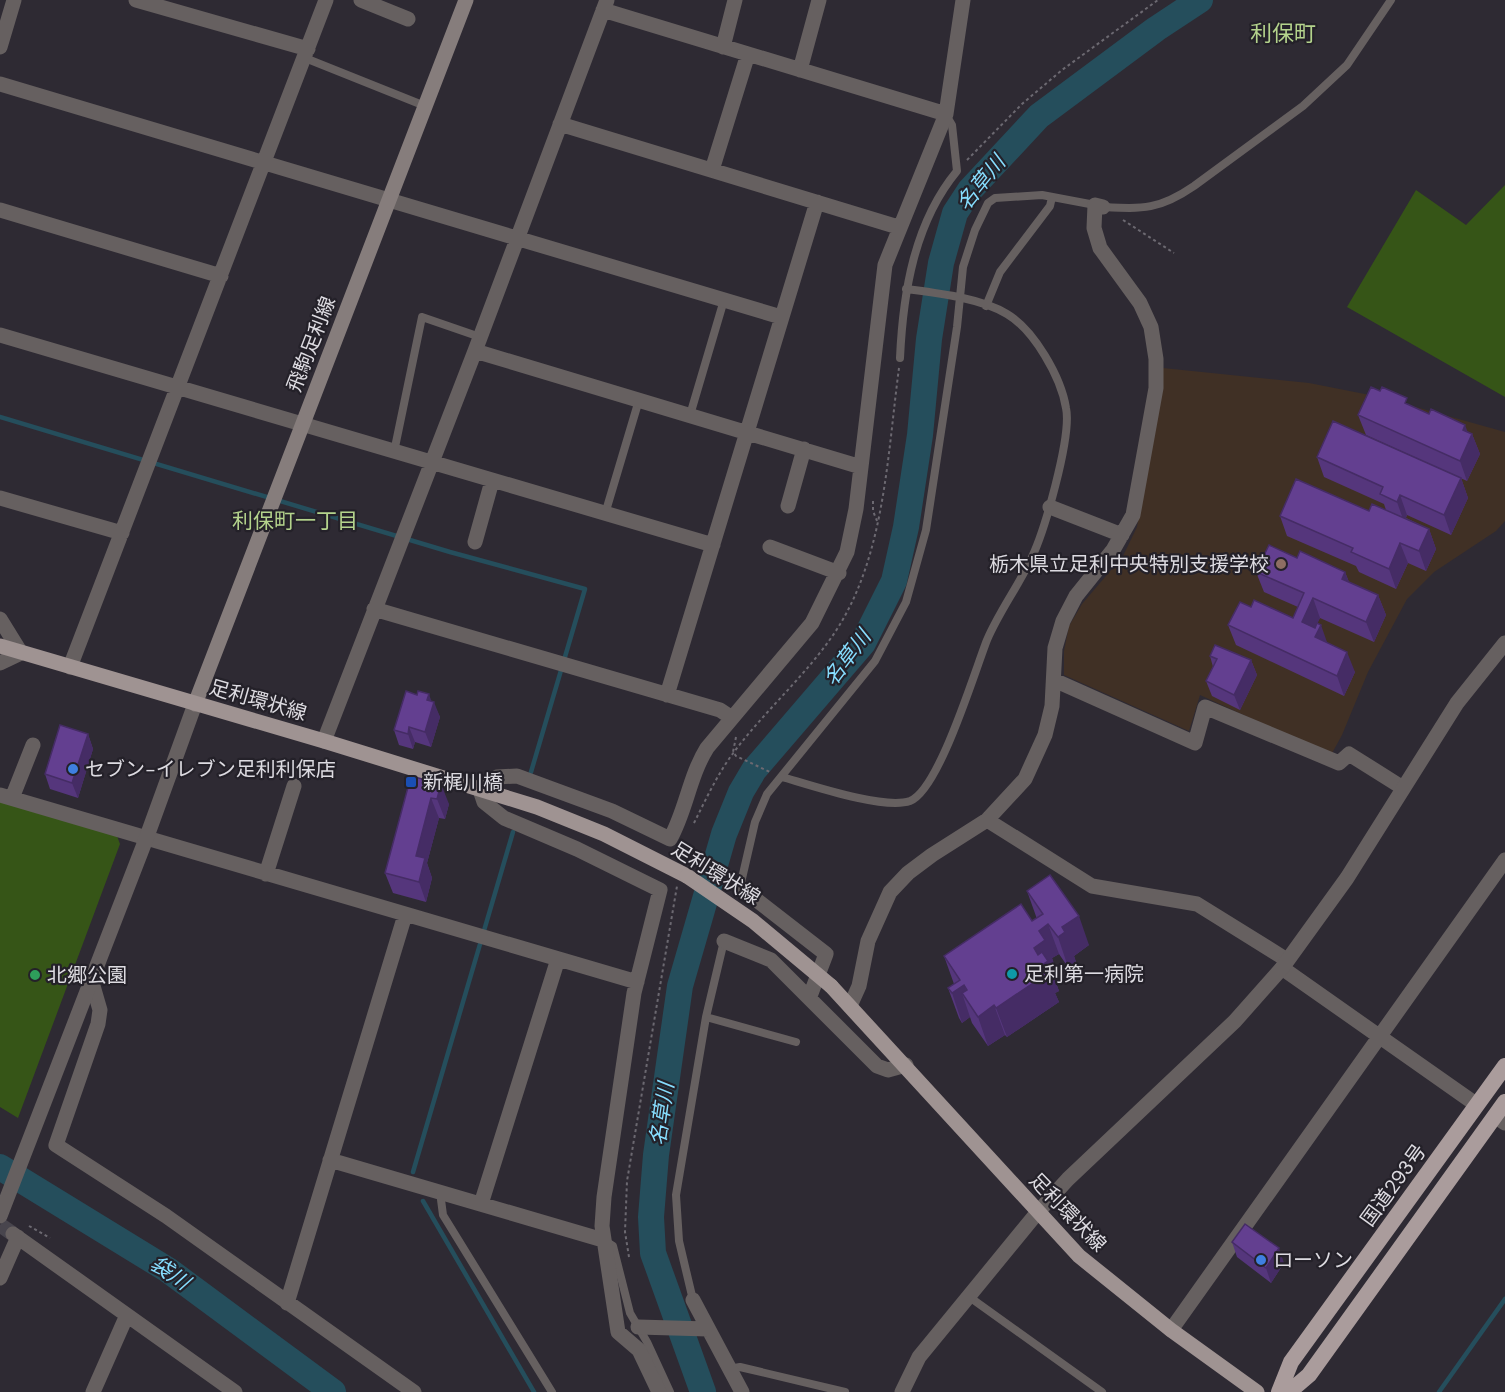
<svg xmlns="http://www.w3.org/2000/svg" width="1505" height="1392" viewBox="0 0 1505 1392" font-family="'DM Sans','Noto Sans JP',sans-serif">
<rect width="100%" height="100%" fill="#2e2a33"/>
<path fill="#403025" d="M1163,368l146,15 71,14 125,35v89l-9,10 -62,41 -27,27 -39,73 -26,63 -11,20 -131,-60 -11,36 -125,-56v-24l5,-25 13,-22 41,-48 14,-29z"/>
<path fill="#365517" d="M1505,185v212l-158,-90 69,-117 50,35z
M0,801l117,35 3,8 -102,274 -18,-11z"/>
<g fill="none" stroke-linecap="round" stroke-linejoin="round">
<path stroke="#254e5c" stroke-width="4.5" d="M0,417l450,135 135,37 -54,183
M413,1172l100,-340
M423,1201l111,191
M1439,1392l66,-93"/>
<path stroke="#254e5c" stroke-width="26" d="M0,1167l168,103 165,122
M703,1392l-50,-139 -2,-36 5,-62 24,-169 44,-152 17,-42 13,-22 109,-127 31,-62 12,-54 14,-92 9,-96 12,-76 14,-50 15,-23 69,-74 117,-87 44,-29"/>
<path stroke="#48454d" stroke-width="15" stroke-dasharray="15 8" stroke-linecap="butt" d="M0,1225l13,9"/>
<path stroke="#6c6971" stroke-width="2" stroke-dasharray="3 3" stroke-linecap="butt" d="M967,160l55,-56 40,-34 96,-70
M1123,220l51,33
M873,501v10l4,10
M736,737l-3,15 3,4 34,16
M694,823c12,-24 24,-50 40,-71 30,-40 68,-73 97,-114 54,-76 56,-181 68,-270
M681,856l4,-11
M29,1226l21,12
M629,1257l-4,-25 2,-51 50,-295"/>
<path stroke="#666060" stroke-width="8" d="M305,58l120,48
M1103,207c40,2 56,3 91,-21l109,-80 44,-41 44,-65
M986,306l14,-34 50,-66 2,-9
M900,358c3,-65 14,-135 57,-187l-5,-46 -6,-10
M690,415l34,-115
M394,452l28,-135 58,20
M605,514l34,-114
M782,777c28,8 102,33 128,24 29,-11 64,-128 77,-161 12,-28 30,-52 43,-79 14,-27 42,-125 36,-153 -5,-31 -32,-78 -59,-94 -26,-16 -71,-21 -101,-25
M740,887l15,-65 12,-28 108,-133 31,-59 20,-72 31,-203 6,-60 12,-37 13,-27 7,-5 47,-3 53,10
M706,1017l90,25
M440,1192l3,23 109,177
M605,1241l8,5 17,67 17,29 23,50
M968,1296l134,96
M693,1300l-14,-59 -3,-46 30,-178 18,-76
M729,1369l11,-2 105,25"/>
<path stroke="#666060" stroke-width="15" d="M136,0l172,49
M361,0l47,19
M603,10l343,104
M0,47l14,-47
M723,47l12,-47
M800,70l19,-70
M0,84l781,233
M560,124l338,103
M712,170l36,-116
M0,210l221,66
M0,335l713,210
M475,351l386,116
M0,498l122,35
M788,506l16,-57
M1050,507l72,28
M475,542l17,-61
M770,547l69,26
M374,609l346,101 12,8
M0,619l21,34 -21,10
M70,667l256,-667
M1054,680l141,63 10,-36 134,56 10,-9 54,34
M667,695l150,-493
M324,741l151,-390 132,-351
M0,795l637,187
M12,798l21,-53
M987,820l105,66 105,18 90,56
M266,874l28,-88
M740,887l86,67 -16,42
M724,941l47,19 106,106 11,4 18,-5
M1282,968l195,137
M91,979l9,31 -2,14 -42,121 110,71 248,176
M850,1006l9,-20 9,-45 22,-49 18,-19 24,-18 55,-35 38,-41 20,-44 7,-29 3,-58 8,-27 13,-25 37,-46 20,-35 23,-127v-29l-5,-32 -11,-24 -40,-55 -6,-20 1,-23 8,2
M1495,1116l10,7
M330,1160l273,80
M481,1204l77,-245
M13,1234l222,158
M0,1278l18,-41
M693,1300l49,92
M287,1303l118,-388
M638,1327l70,2
M1171,1330l334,-470
M93,1392l34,-77
M659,1392l-20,-42 -21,-18 -16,-106 2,-29 30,-204 26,-103 -83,-41 -73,-31 -20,-16 -5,-15 18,-10 20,-1 95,35 58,28c16,-28 19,-62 37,-91l105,-125 35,-71 9,-43 29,-244 61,-151 17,-114"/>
<path stroke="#666060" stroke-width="15" d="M0,1216l146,-377 49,-135
M902,1392l17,-35 118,-144 31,-34 167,-158 47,-53 65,-90 110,-175 48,-60"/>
<path stroke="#867d7c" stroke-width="15" d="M195,704l271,-704"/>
<path stroke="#9f9392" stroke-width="15" d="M0,646l324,95 213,66 67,27 83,42
M831,986l248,270 92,74 86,62"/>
<path stroke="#aa9c9c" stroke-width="16" d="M1279,1392l12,-30 214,-296
M1289,1392l20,-17 196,-273"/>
<path stroke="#9f9392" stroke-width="15" d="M687,876l66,45 78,65"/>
</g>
<path fill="#55367c" d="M1410,405l62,29 8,20 -13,27 -101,-46 -8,-20z
M1317,457l144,21 7,20 -17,37 -44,-20 -1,3 23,11 7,20 -10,22 -18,-8 -12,26 -37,-17 -3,-6 -69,-30 -7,-20 89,-5 17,-1 -2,-6 -60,-27z
M1297,558l48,14 4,10 29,13 8,20 -12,27 -54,-24 -3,5 10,20 28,29 -11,24 -108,-51 -8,-20 23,-18 42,11 5,-11 -34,-15 -8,-20z
M1210,656l41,4 6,15 -17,35 -28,-14 -6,-15 7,-14z
M432,701l8,16 -9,30 -16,-5 -2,7 -14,-4 -5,-15z
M88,734l5,15 -15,49 -28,-9 -5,-15z
M411,776l38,28 -4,15 -6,-1 -12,45 5,15 -6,24 -33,-9 -8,-20z
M1027,891l62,54 -15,11 2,6 -8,5 -9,-13 -7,4 4,12 -4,2 7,19 -4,2 4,9 -52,35 -2,-2 -17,11 -16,-23 -2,-6 -8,6 -3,-5 -11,-30 6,-4 -10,-28 88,-35 5,-2z
M1232,1242l52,21 -13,20 -34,-26z"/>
<path fill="#452c65" d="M1465,425l5,13 2,-4 8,20 -13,27 -7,-20 3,-31z
M1461,478l7,20 -17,37 -7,-20z
M1400,495l7,20 -3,7 -7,-20z
M1429,529l7,20 -10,22 -7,-20z
M1400,543l8,20 -12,26 -7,-20z
M1345,572l8,20 -11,-13z
M1378,595l8,20 -12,27 -8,-20z
M1313,598l7,20 -11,24 -7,-20z
M1321,625l7,20 -13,-8z
M1347,652l8,20 -11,24 -7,-20z
M1251,660l6,15 -17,35 -6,-15z
M429,694l4,12 1,-4 6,15 -9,30 -6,-15 2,-32z
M409,727l6,15 -2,7 -5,-15z
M88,734l5,15 -15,49 -6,-15z
M441,784l8,20 -4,15 -8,-20z
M431,798l8,20 -12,45 5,15 -6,24 -7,-20 -3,-26z
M1079,916l10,29 -15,11 2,6 -8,5 -10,-30 4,-10z
M1048,924l11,30 -7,4 4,12 -4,2 7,19 -4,2 4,9 -52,35 -11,-29 38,-60 5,-17z
M964,985l9,24 -11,-16 8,24 -8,6 -10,-30z
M994,1005l11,30 -17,11 -10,-29z
M1279,1248l5,15 -13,20 -5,-15z"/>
<path fill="#633f90" stroke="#452c65" stroke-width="1.5" d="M1371,387l9,4 2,-4 25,11 -2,5 24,11 2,-5 34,16 -2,5 9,4 -12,27 -102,-46z
M1333,421l128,57 -17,37 -44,-20 -3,7 -17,-8 3,-7 -66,-30z
M1296,479l73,32 3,-7 57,25 -10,22 -19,-8 -11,26 -38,-17 2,-4 -73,-32z
M1269,545l28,13 3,-7 45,21 -3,7 36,16 -12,27 -53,-24 -11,24 13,6 2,-5 4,2 -6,12 32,15 -10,24 -109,-51 12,-23 11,5 3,-7 39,18 11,-25 -48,-21z
M1215,645l36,15 -17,35 -28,-14 11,-22 -7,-3z
M406,691l11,4 1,-4 11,3 -2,6 7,2 -9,30 -16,-5 -1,7 -14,-4z
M60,725l28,9 -16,49 -27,-9z
M411,776l30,8 -4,15 -6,-1 -15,58 9,2 -6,24 -34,-9z
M1050,875l29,41 -17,11 3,5 -7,5 -10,-13 -9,7 6,9 -11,8 4,7 4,-3 6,9 -6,4 6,8 -52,35 -2,-3 -16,12 -16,-24 5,-3 -3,-5 -12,8 -4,-5 12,-8 -16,-24 77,-52 11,17 11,-7 -16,-23z
M1245,1224l34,24 -13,20 -34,-26z"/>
<circle fill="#8d6e63" stroke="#242129" stroke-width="2" cx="1281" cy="564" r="6"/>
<g fill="#3f7fe0" stroke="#242129" stroke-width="2">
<circle cx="73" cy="769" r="6"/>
<circle cx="1261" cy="1260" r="6"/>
</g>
<rect fill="#1a4fb4" stroke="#242129" stroke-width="2" x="405" y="776" width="12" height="12" rx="3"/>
<circle fill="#0f9aa8" stroke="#242129" stroke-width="2" cx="1012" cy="974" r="6"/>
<circle fill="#2e9e5b" stroke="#242129" stroke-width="2" cx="35" cy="975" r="6"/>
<g text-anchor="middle" stroke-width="4.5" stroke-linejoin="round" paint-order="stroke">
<g font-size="20" fill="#dddbe1" stroke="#242129">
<text transform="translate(311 344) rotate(-69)" y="7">飛駒足利線</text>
<text transform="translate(258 700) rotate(16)" y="7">足利環状線</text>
<text transform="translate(716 873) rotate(32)" y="7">足利環状線</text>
<text transform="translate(1393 1185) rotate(-54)" y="7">国道293号</text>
<text transform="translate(1068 1212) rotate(46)" y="7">足利環状線</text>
</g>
<g font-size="20" fill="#dddbe1" stroke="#242129" text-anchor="start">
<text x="1269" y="571" text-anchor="end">栃木県立足利中央特別支援学校</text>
<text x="85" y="776">セブン-イレブン足利利保店</text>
<text x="423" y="789">新梶川橋</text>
<text x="1024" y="981">足利第一病院</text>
<text x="47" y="982">北郷公園</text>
<text x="1273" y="1267">ローソン</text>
</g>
<g font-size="21" font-style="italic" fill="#86ddfe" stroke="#242129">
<text transform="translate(981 183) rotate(-51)" y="7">名草川</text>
<text transform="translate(847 658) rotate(-53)" y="7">名草川</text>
<text transform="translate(662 1114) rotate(-82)" y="7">名草川</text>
<text transform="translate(170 1273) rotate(34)" y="7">袋川</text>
</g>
<g font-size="21" fill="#b4d38c" stroke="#242129">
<text x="295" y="528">利保町一丁目</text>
</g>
<g font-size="22" fill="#b4d38c" stroke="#242129">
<text x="1283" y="41">利保町</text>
</g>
</g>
</svg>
